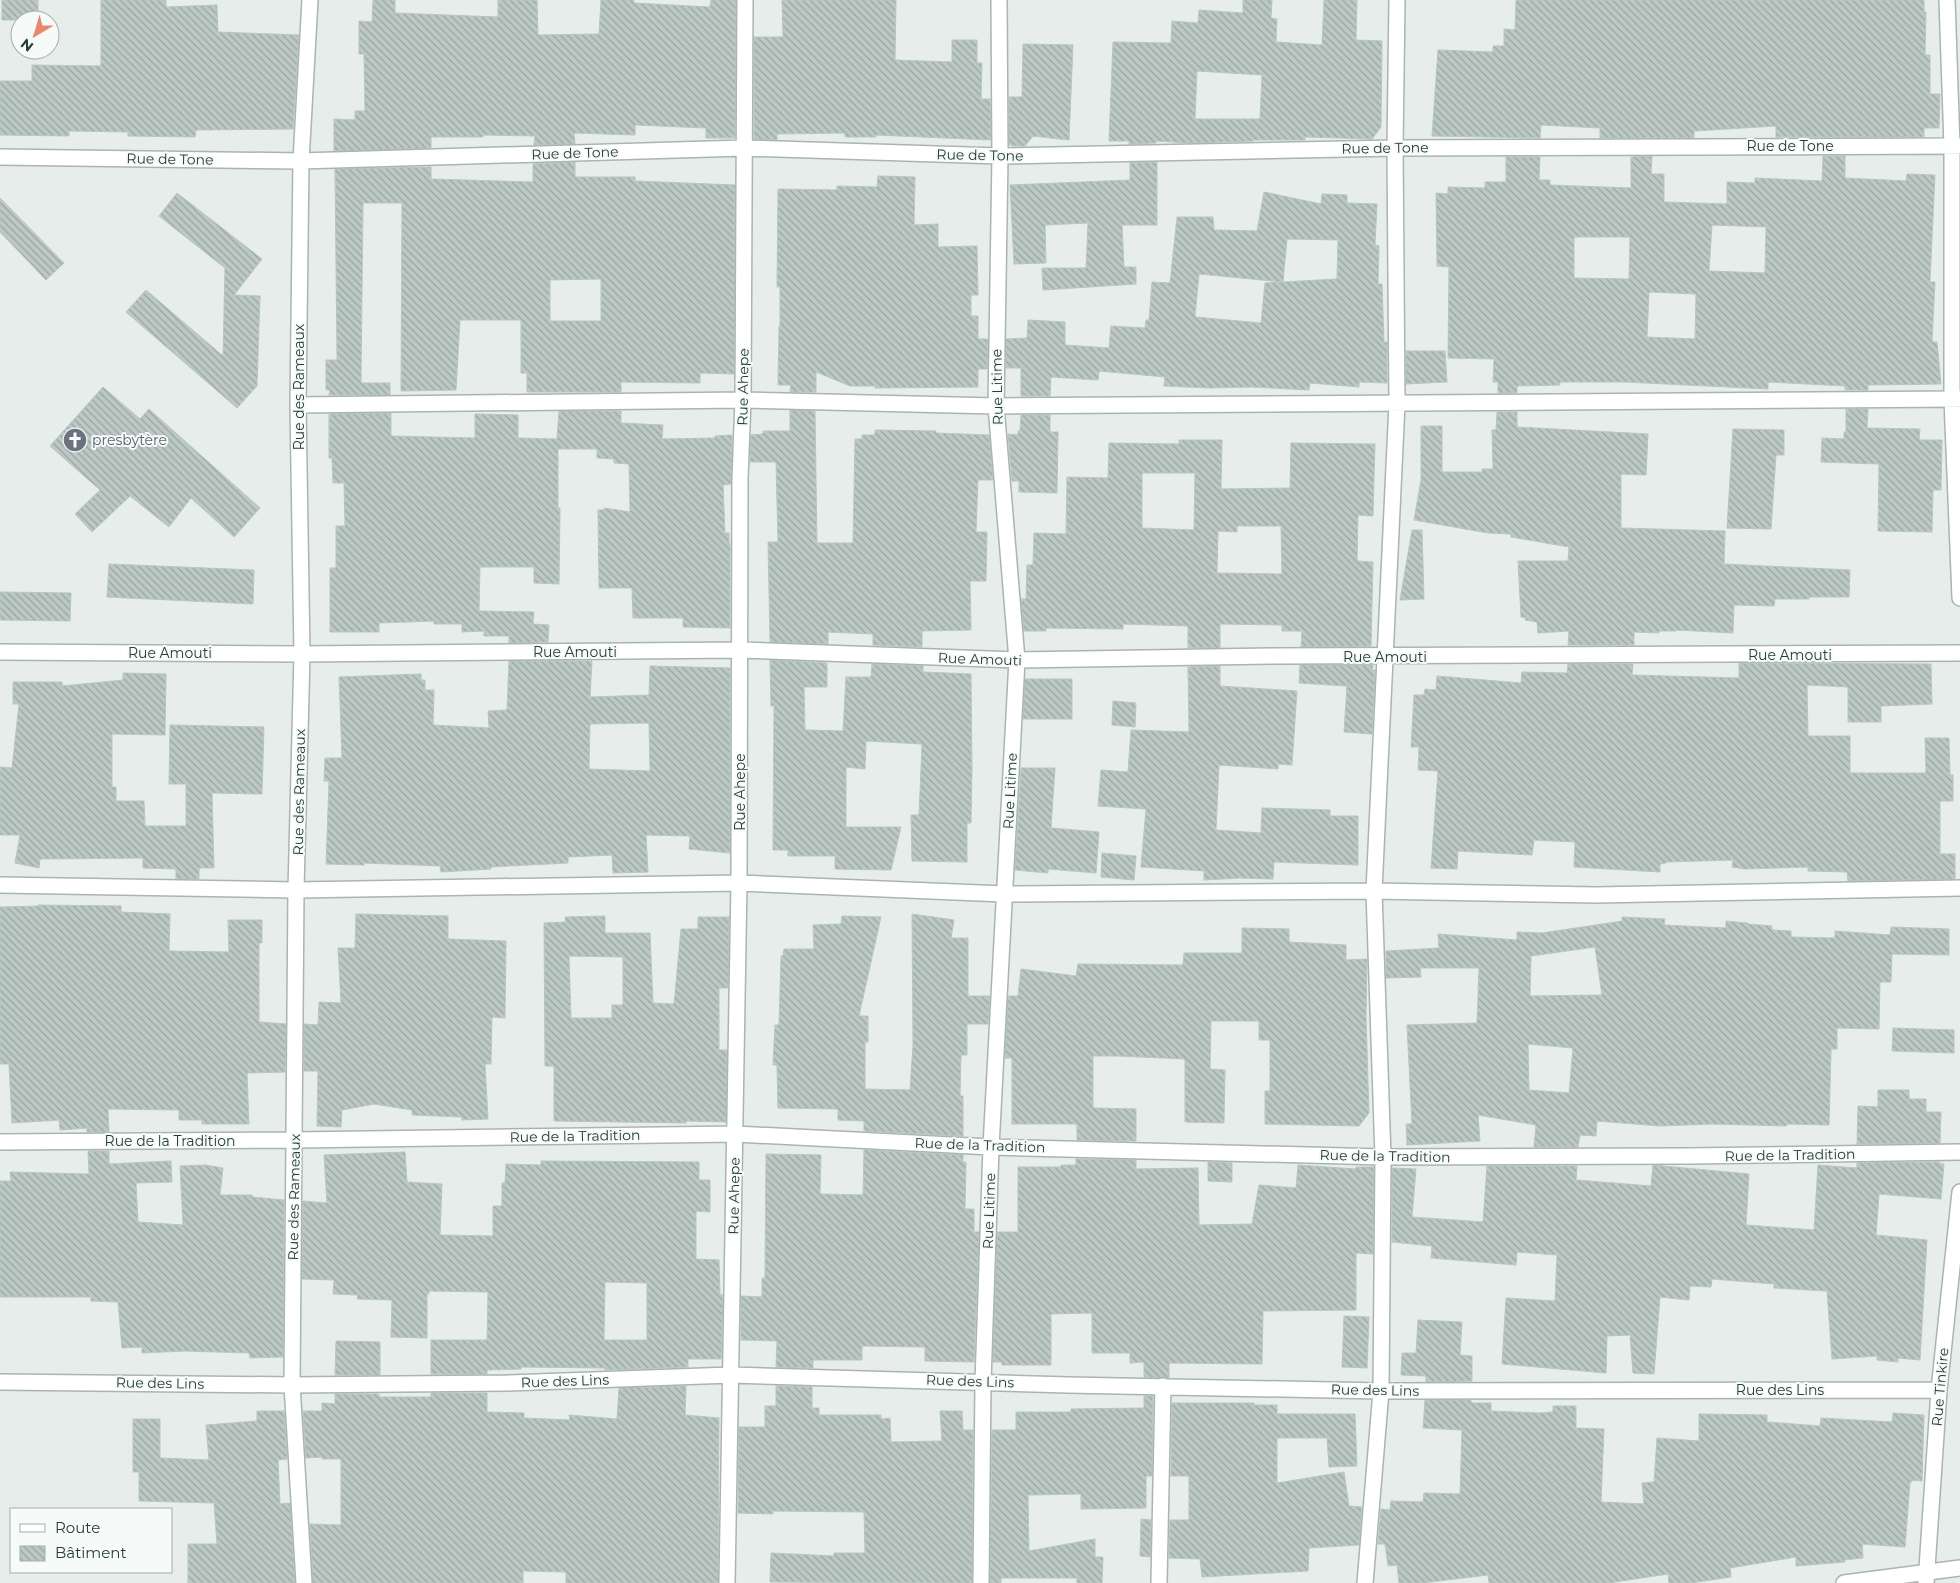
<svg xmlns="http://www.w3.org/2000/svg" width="1960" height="1583" viewBox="0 0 1960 1583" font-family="Montserrat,sans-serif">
<defs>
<pattern id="building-back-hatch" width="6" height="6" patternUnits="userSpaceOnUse" patternTransform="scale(1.25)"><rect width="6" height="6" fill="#bbc8c3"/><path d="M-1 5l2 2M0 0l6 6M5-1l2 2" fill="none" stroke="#98a49f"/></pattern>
</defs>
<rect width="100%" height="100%" fill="#e6edea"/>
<path fill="url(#building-back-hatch)" stroke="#b8c7c1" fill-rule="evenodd" d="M2,0h36v20h-36z
M101,0h65v7l51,-2 1,27 81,3 -6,94 -97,1 -1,7 -67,-1v-4l-59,-1v5l-69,-1v-54h32v-16l69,1z
M373,0h22v13l103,4v-17h39l1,35 61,-1 2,-34h33v3l76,4 1,-7h25l-1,138h-29v-10l-71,-3v10l-61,-2 1,11 -41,1 1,-9 -52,-1v2h-52v11l-97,3v-32l21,1v-9h10l-1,-57h-5v-33l13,1z
M782,0h114l-1,60 57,2v-22h25v23h5l-1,36h9l1,41 -115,-5v2h-31v-4l-68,1v6l-23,-1v-102h29z
M1243,0h29l-1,18 6,1 -1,23 46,3 2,-45h33l-1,40 26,1 -1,86 -9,12 -67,-2v3h-51v1l-65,2 -33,-2v2l-27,1v-3h-20l4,-99 58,1 1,-22 26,2 1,-13 44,3zM1197,71l65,4 -2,44h-65z
M1516,0h408v12h2l-1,43h5v39h10l-1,34h-15v9h-148v-11l-82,5v7h-94v-10l-59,-3 -1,13 -108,-2 6,-86 55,2v-6h11v-17l11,1z
M1023,44l50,1 -4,95 -36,-4 -8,10h-12l-4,-2v-47h13z
M1652,156l-1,18h13v28l63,2v-22l28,1v-5l67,3 1,-25h22v22l61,3 1,-7 28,1 -5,107h5l-3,60h5l4,42 -73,1v5h-23v-4l-77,-4v7l-143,-7h-65v3l-43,1v7h-19v-11h-5l1,-23 -46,-1 1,-91 -12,-1 -1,-73 12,1v-7l37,1v-6h21v-25h34l-1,23h11v5l81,3v-31zM1712,225l54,2 -1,46 -56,-2zM1574,237h56l-1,42 -55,-1zM1649,292l47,2 -1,45 -48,-2z
M575,162v15h60v4l100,4 -1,189 -34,-1v10l-79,-1v10h-94v-19h-6v-53h-61l-4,70 -55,1 1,-188h-39l-2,180h29v12h-61l1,-5h-4v-30h11l-2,-191 96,-2v12l102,3v-18zM601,279v42h-51v-41z
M1157,162v63h-35l2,42h12v17l-93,6 -1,-22h44l2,-45 -43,2 1,38 -32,1 -4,-79 120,-5v-17z
M878,176l37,1 -1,48 24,-1v23l39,-1 1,49h-7v21h7v23h10l-1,30h-9v18l-103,1v-2h-25l-34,-14v20h-26l1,-7h-13l1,-59h1v-39h-3l1,-98 59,1v-4l40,1z
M1264,192l57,12 1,-10 25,1v8l30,1 -2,41 4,1 -1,38h4l2,58h3v41l-28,-1v5l-49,-4 -1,7 -58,-3 -41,1 -46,-2 1,-9 -66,-6 -1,9 -47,-3 -1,19h-29v-28h-15v-29l21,-1 1,-18 37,2v23l44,3 2,-22 34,2 1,-8h3l3,-38 18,1 7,-66h36l1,13 43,1zM1287,239l51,1 -1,39 -72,4 -4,40 -66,-6 4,-43 84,8z
M177,193l85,66 -28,36 26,1 -3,90 -20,22 -111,-96 20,-22 77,66 2,-88 -66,-52z
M0,198l64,65 -18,17 -46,-48z
M1406,351h39l2,31 -41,2z
M103,387l37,32 9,-10 111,99 -26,29 -43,-39 -22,29 -39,-31 -38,36 -17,-18 25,-24 -50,-44z
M1846,409h22l-1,19 53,1 -1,11h23l-1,50h-8l-1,42 -54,-1 1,-67 -58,-2 1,-24 22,1v-7h2z
M790,410l25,1 2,132h36l2,-104h7v-4h11l2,-1v-4l61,1v2l53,2 4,45h-15l-2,52h11l-1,49h-16l1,49 -49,1v16l-49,-2v-11l-45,-2v12l-58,-2 -2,-100h10l-2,-80h-26l1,-27 12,-1v-3h27z
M559,411h62v12l42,2 -1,14 53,-1v-2l17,-1 -1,49 -8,1 2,48h4v10h1v85l-47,-1v-9h-50l-1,-30h-33l-1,-78h6v-2l26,4 -1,-48 -15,-1v-4l-17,-1v-9h-39v59h2l-1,76 -25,-1v-16h-54l-1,44 55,1 -1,12 16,1 -1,17 -39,1v-7h-25v-5l-22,1v-8h-28v-3l-55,2v9h-49v-64h6v-42h9l-1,-43h-11l-1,-25h-3v-44l62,-1v23l84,2v-24l43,1v23l39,1z
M1497,412h20v15l131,7 -2,41 -25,-1v54l104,3 -1,33 126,6 -1,27h-40v2h-34l-1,7 -40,-1 -1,28 -57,-3v1h-17v2l-25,-1v13h-66l1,-14 -31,2 -1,-11 -12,-2 1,-2 -5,-1 -3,-56h50l1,-14 -58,-10v-3l-23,-1 -74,-13 7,-40v-54h21v46h41l-1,-3h11l-1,-39h4z
M1021,415h29v17h8l-1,61 -38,-1v-11h-7l-4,-47 10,1v-4h2z
M1733,429l51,1v25h-8l-5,74 -44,-1z
M1179,440h43l-1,49 69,-1 1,-45 84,1 -2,72 -15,-1 -1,46 16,1 -2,84 -70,1 1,-16h-20v-6l-62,-1v24h-32v-22l-65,-2v5l-77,-1v3h-22l-3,-32h5l1,-34h6l1,-32 32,1 1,-57 41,1 1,-35 70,1zM1142,473h53l-1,57 -52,-2zM1237,526h44l1,48 -65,-1 1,-42 19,1z
M1412,530h10l2,69 -24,1z
M109,564l145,6 -1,34 -146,-7z
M0,592l71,1 -1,28 -70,-1z
M770,660l57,3v24h-23l1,43 38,1 3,-54h25l1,-13 51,2v6l48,2 1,97 -1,52h-4v39l-55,-1 -1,-46h8l3,-71 -56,-3 -1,28 -19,-2v60h55l-10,43 -56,-1v-13h-47v-6h-15l1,-144h-3z
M509,661h83l-2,36 59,-2 1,-29 80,2v185l-41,-4 1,-13 -44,-1 2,37 -35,1 -1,-18 -44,2v6l-77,4v2l-50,3 -1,-6 -76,-3v2l-38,-1 3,-83h-5l1,-23h17l-3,-81 82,-3v6h4v10h9l-1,35 56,3 -1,-17 19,-1zM649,723l1,48 -61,-2 1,-45z
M1739,663l192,1 1,40 -51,2v16h-33v-35l-41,-2 1,51h42v37h76l-1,-35h24l1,37h3v26h-13v53h15v25l-107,2 -1,-9 -39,-1v-4l-63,2 -13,-2 1,-7 -67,2v1l-6,1v8l-86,-5 1,-25 -41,-2 -2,15 -74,-4 -1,18 -26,-1 7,-97 -20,-1 1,-23h-8l3,-52h10l1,-6 11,1 1,-14 84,7 1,-11 45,1 1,-9h65l-1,11 107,3z
M1300,665h73l-1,5h3l-3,64 -28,-2 3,-46 -48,-3z
M1220,666v20l77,5 -5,74 -14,-1v5l-59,-4 -3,65 45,3 1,-25 68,2v6h28v49l-84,-3 -1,17 -33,-1 -36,2v-9l-63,-4 5,-58 -48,-3 3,-36 27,2 3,-42 58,2 -1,-65z
M123,673l43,1 -1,61 -53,-1v53h4v14h28l1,25h41v-42h-17l1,-59 94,2 -2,67 -50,-1 2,75h-15v11h-23v-10l-33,-1v-10l-103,1 -1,9 -24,-5 5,-28h-20v-68l12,1 7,-64h-6v-22h49v4l61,-6z
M1025,679h47v40h-49z
M1113,701l23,2 -1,24 -23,-2z
M1021,768h34l-4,60 48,4 -3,41 -48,-4v4l-33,-3z
M1102,853l34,3 -2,24 -33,-3z
M38,905l83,1v6l49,2 -1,37 60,1 -1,-32h34v23h-3v79l27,2 -1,48 -38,1 2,51h-47v-4h-23v-10l-71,-1 1,23h-22v-4l-27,2 -1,-10 -47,3 -3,-59h-9v-157l38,-1z
M356,914l92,2v23l58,2 -1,77 -13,-1 -1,47h-6l3,55 -26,1v-3l-50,-2v-5l-38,-6 -32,6 -1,17 -24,-1 1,-55h-14v-47l14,1 1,-23 22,1 -3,-55h17z
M912,914l42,6 -3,18h17v58h22l-2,28h-21v31h-6l-1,41h3v40l-99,-5v-10l-26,-1v-11l-60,-1 -1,-43h-4l2,-40h4l2,-69h2l1,-7h30l-1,-24 28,-1 1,-8 39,1 -22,99h9v26h-3v47l45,1 3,-45z
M605,916v17h45l3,70 21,1 7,-75h17v-12h31l-1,71h-9v62h8l-1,72 -40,-1v2l-132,-2v-55h-9l-1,-143 22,-1 -1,-5zM569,956l54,1v48h-11v13h-41z
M1622,917l43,2 -1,6 62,3v-7l22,2v1l24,2v4l19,1v6l44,1v-7l55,4 1,-8 58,2v26l-57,-1 -1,28h-11l-1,47 -42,-1v21h-6l-2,76 -43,-1 1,2 -75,-2 -52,2 -63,-5 -1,15 -16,-1 -2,12h-44l2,-22 -58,-10 2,26 -73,4 -1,-21h6l-5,-99 70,-2 2,-55h-59l1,9 -35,1v-27l53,-3 -1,-14 79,6v-8l25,1 80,-12zM1595,947l7,48 -72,1 1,-40zM1528,1044l45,4 -4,45 -40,-3z
M1242,928l47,1v13l57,3v15l21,-1 -1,57 3,97 -10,13 -94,-2v-33h5v-51h-11v-19h-48l-1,48 15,1 -1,53 -39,-1v-63l-68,-3h-24v52l43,1v32l-59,-1v-16h-65v-66h-7l3,-62h10l3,-27 55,7 2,-12 105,1 1,-12h58z
M1893,1028l61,2v23l-62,-2z
M1878,1090h31v9h17v13h15l-1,31 -83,1 1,-38 20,1z
M864,1150l99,5v7h3l-1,47h9v23h5l-5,130 -49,-1v-14l-63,-1v14h-49v8l-37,-1 1,-26 -36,-1v-44l21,1v-19h3l1,-124 55,1 -1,39 43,1z
M88,1151h21v13l62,-3 1,21 -36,1 2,39 45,3 -3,-59 26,-1 17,3 -3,27h32v2l32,3 -1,157 -33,1 -1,-5 -64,-2 -43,2v-6l-20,1 -4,-46 -27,-1v-4h-91v-116h11l-1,-9 79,2z
M405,1152l2,30 35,2 -2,51 53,1v-30h9v-23h3l1,-19 35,1v-4l158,1v18h11v32l-14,-1v48l23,1 1,35h3l-2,64h-33v8l-83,3v-2l-84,-1v2l-34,1v4h-56v-34h56l1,-48 -59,-1v3h-2v44l-36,-1 1,-37 -35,-1 1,-4 -25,-1 1,-14 -32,-1 1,-78 24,2 -3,-48zM605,1282l42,1v57h-43z
M1076,1159l60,1v9l62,-1 1,57 53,-1 7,-39 37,3 2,-23 58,4v-2h18l-1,87 -17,-1v57l-93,1 -1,53 -93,-1v15l-25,-1v-15l-14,1v-10h-38v-40l-41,1v51h-49v-3h-9l4,-130h21v-65h43v-2h15z
M1208,1162l24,1v19l-24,-1z
M1940,1162v2h4l-3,35 -62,-5 -3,41 51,5 -7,120 -22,-2v4l-21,-2v-4l-45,3 -5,-68 -53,-3v-4l-62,-5 -1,8 -21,-1 -1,14 -29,-3 -6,77 -21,-1 -3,-38 -23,1 -1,37 -104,-9 4,-66 49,3 2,-46 -40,-3 -1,13 -85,-7 1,-12 -40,-4v-74l24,1 -4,48 71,5 4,-56h90l-1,14 75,6 2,-21 96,9 -3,51 68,5 4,-65 39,3v-5z
M1344,1316l25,1 -2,51 -25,-1z
M1418,1320l44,2 -2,33 12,1v25l-46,1v-6l-25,-1 1,-22h14z
M336,1341l44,1v33h-45z
M686,1386l-1,29 34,3 -1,165h-152v-11l-43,-1v12h-210l-3,-59 31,1v-66h-19v-2l-16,1 -3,-47h19v-8l13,1v-10h44v3h52v-4h56v19l37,1v5l46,2 -1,-5 48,4 2,-31z
M776,1386l36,1v21h7v7h62v4l9,-1 1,24 51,-1 -2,-30h22l1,19h10l-1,153 -202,-1 1,-29 63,3v-3h31l-1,-41 -91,-1v3l-35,-1 1,-86h26v-21h11z
M1144,1396h9l-1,80h-6v32l-65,1v-15l-53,1 1,56 66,-12v18h8l-1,26h-25v-5h-76v5h-11l2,-153h24v-18h55v-3l73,-1z
M1425,1400h46v3h20v8l49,2 13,-1v-6h23v22l28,1 -3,73 43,2 -2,-21 12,-1 3,-44 42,3v-27l68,1v7l53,4 1,-8 71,4 1,-9 31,2 -2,66 -10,-1v2h-2l-5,65 -43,-3 1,14 -19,2 1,2 -49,4v-9l-66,11 1,9 -40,6h-22l-1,-9 -59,9h-120l-1,-8 -66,8h-23l-2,-18 -9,1 -3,-22h-7l3,-35 9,1 1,-9 32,1 1,-9 36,1 2,-64 -39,-2z
M1172,1403h82v2h23v9h78l2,52 -28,1 -2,-29h-50v45l67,-11 5,34 13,1 -3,38 -50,3 -1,23 -106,6 -2,-18 -31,-1 1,-38h19v-44h-18z
M257,1411h27l3,48 -9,1 2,44 10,-1 5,80h-107v-39h29l-3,-41 -75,-2v-29h-6v-53h27v39l49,2 -3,-35 51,-4z
M1141,1519l10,1 -1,37 -10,-1z"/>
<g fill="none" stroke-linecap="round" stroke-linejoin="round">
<g stroke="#a9b5b1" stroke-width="18">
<path id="minor" d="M1947,0l5,146v253l8,199
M0,157l301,4 443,-13 256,8 395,-8 565,-2
M298,405l445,-5 253,6 964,-7
M0,652l302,2 438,-4 277,10 260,-4 683,-3
M0,885l296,5 443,-7 265,11 370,-3 222,4 364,-7
M0,1142l294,-2 442,-6 255,13 392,10 305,-1 272,-4
M0,1382l292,3 215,-2 224,-8 337,10 313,6 558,-1
M304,1583l-12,-198 4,-495 6,-236 -4,-249 3,-244 9,-161
M727,1583l12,-700 1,-405 3,-78 2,-400
M981,1583l2,-201 8,-235 26,-487 -21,-254 4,-250 -1,-156
M1159,1583l4,-197
M1365,1583l16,-192 2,-234 -9,-266 23,-487 -2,-256 2,-148
M1926,1583l13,-193 21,-198"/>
</g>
<g stroke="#a9b5b1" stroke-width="18">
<path id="tertiary" d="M1844,1583l116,-15"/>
</g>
<use href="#minor" stroke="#fff" stroke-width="15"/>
<use href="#tertiary" stroke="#fff" stroke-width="15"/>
</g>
<defs>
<g id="church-disc" transform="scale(1.25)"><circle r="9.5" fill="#6b7280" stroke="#f6faf8"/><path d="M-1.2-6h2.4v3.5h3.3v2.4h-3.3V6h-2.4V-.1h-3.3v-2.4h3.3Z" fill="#fff"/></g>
</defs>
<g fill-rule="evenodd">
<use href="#church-disc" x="75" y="440"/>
</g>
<g text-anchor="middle" stroke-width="4" stroke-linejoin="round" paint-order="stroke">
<g font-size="14" fill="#263e37" stroke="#f6faf8">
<text x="1790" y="151">Rue de Tone</text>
<text transform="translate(1385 148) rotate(-1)" y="5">Rue de Tone</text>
<text transform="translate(575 153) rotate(-2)" y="5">Rue de Tone</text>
<text transform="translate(980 155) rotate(1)" y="5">Rue de Tone</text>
<text transform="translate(170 159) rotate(1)" y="5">Rue de Tone</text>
<text transform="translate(299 387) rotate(-90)" y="5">Rue des Rameaux</text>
<text transform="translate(743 387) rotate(-89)" y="5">Rue Ahepe</text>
<text transform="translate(997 387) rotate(-91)" y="5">Rue Litime</text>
<text x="575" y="657">Rue Amouti</text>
<text x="170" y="658">Rue Amouti</text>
<text x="1790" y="660">Rue Amouti</text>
<text x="1385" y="662">Rue Amouti</text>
<text transform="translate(980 659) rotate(2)" y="5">Rue Amouti</text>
<text transform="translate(1010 791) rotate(-87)" y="5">Rue Litime</text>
<text transform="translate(299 792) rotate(-89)" y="5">Rue des Rameaux</text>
<text transform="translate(740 792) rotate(-90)" y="5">Rue Ahepe</text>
<text transform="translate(575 1136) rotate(-1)" y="5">Rue de la Tradition</text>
<text x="170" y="1146">Rue de la Tradition</text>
<text transform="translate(980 1145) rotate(2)" y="5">Rue de la Tradition</text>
<text transform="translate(1790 1155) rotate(-1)" y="5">Rue de la Tradition</text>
<text transform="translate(1385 1156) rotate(1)" y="5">Rue de la Tradition</text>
<text transform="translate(734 1196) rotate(-89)" y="5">Rue Ahepe</text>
<text transform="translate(294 1197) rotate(-89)" y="5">Rue des Rameaux</text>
<text transform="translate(989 1211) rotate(-88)" y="5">Rue Litime</text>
<text transform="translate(565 1381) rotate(-2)" y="5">Rue des Lins</text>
<text transform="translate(970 1381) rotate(2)" y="5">Rue des Lins</text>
<text transform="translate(160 1383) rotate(1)" y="5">Rue des Lins</text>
<text transform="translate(1940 1387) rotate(-85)" y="5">Rue Tinkire</text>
<text transform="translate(1375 1390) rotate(1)" y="5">Rue des Lins</text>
<text x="1780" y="1395">Rue des Lins</text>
</g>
<g font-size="14" fill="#5b616d" stroke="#f6faf8" text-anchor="start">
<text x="92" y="445">presbytère</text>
</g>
</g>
<rect x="10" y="1508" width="162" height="65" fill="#f6faf8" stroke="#a3afab"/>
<rect x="20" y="1524" width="25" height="8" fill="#ffffff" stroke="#a3afab"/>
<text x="55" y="1533" font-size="15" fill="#263e37">Route</text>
<rect x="20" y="1546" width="25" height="15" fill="url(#building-back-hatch)" stroke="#a3afab"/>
<text x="55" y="1558" font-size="15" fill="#263e37">Bâtiment</text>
<g transform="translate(35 35) rotate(218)"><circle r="24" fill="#f6faf8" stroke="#a3afab"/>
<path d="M0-4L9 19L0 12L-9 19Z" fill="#e7886a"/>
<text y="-8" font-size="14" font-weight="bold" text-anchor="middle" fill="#263e37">N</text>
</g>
</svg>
